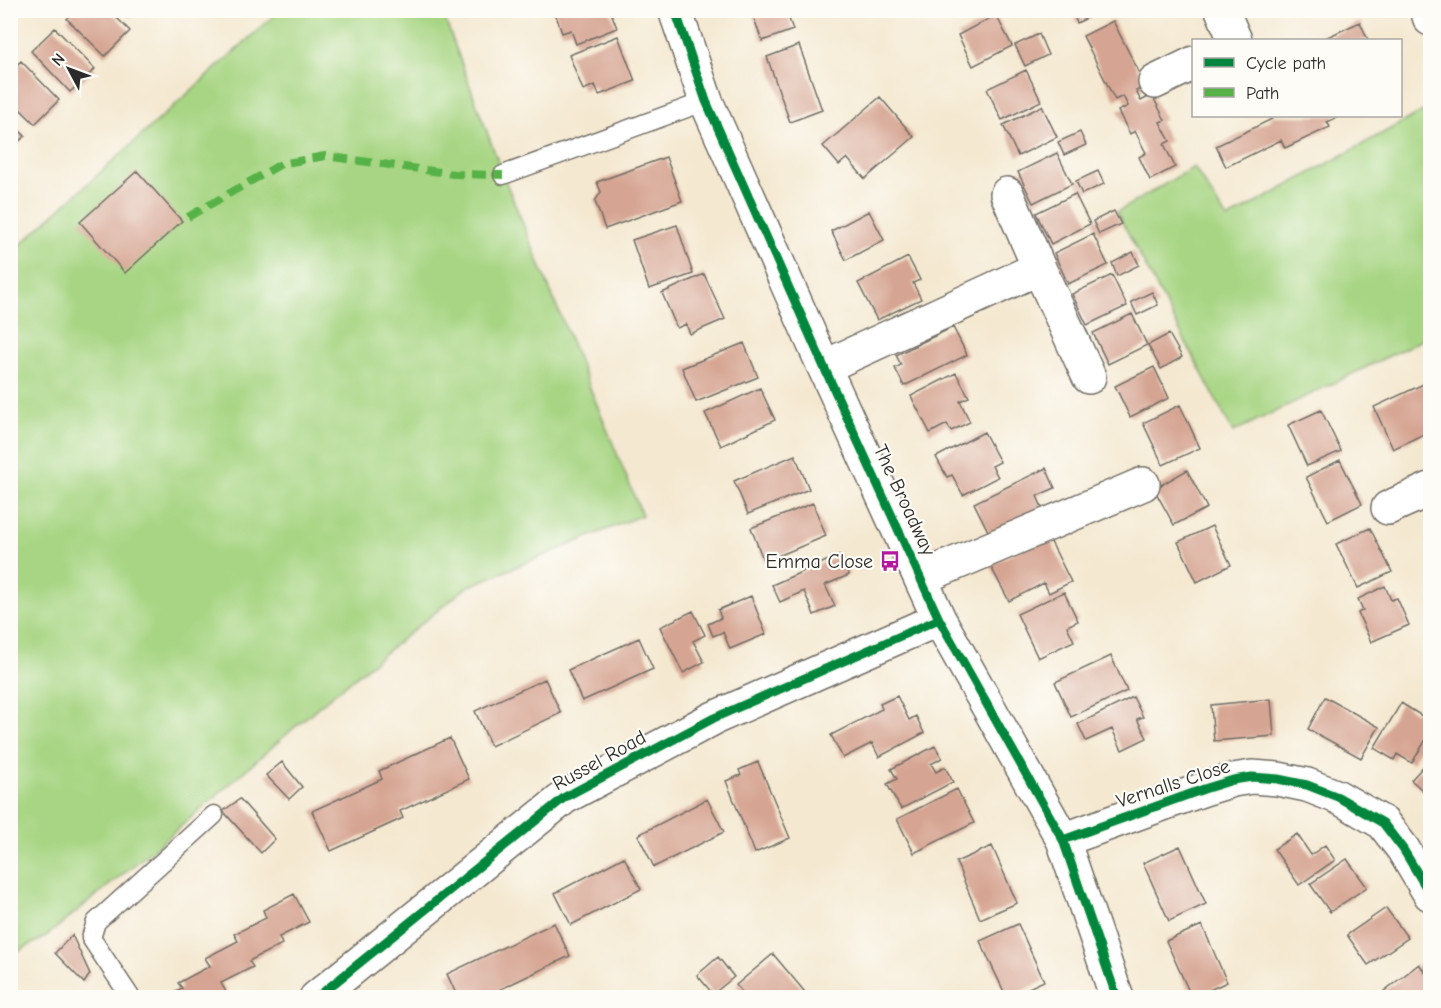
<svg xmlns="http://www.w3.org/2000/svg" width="1441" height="1008" viewBox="0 0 1441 1008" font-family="'Comic Neue',sans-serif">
<rect width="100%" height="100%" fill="#fdfcf7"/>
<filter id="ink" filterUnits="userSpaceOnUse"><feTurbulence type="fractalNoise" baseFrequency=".0167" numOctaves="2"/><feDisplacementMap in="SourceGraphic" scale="12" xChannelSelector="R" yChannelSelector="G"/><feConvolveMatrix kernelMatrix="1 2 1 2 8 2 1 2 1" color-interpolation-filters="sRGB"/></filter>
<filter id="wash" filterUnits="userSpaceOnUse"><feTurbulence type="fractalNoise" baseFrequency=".008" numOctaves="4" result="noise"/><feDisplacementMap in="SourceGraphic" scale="24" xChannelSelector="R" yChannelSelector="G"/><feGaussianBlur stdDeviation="1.35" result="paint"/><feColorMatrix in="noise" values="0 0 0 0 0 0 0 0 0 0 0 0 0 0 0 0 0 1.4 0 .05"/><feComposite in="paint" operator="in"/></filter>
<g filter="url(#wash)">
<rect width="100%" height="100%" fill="#f4e8d0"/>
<path fill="#a7d583" stroke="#698057" stroke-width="1.5" d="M279,11h163l61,164 139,340 -175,72 -149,120 -147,128 -126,102 -34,18 -1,-701z
M1430,107v229l-197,96 -116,-220 77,-45 33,52z"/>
<g id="blocks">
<path fill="#d6a492" d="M75,10h34l21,21 -25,25 -38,-37z
M123,10h14l-7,7z
M554,10h56l7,18 -41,16 -5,-14 -9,3z
M751,10h35l7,20 -31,11z
M1071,10h32l-26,13z
M1155,10h15l-12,6z
M996,15l16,31 -39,20 -15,-31z
M1113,21l33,65 -10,5 5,10 11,-6 13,25 -5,2 10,19 -6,3 11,23 -25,13 -11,-23 7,-4 -11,-22 -5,3 -12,-23 10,-5 -5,-10 -8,4 -32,-64z
M1360,22l8,18h-47z
M55,28l40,41 -25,23 -39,-41z
M1039,34l9,21 -23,11 -10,-21z
M618,36l17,45 -36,14 -4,-10 -12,5 -14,-35z
M799,45l23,65 -32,12 -23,-65z
M21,61l38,39 -24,24 -25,-25v-28z
M1026,70l15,31 -39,19 -15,-31z
M880,97l34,40 -49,42 -18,-21 -8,7 -16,-19z
M1042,106l15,31 -39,19 -15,-31z
M1270,116h70l-13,6 3,5 -45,21 -4,-8 -55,27 -10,-21 56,-27z
M10,121l15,15 -15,14z
M1080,132l6,13 -22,10 -6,-13z
M1057,153l15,31 -39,19 -15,-31z
M666,157l16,44 -77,28 -10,-28 6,-9 -4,-10z
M137,171l45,50 -57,52 -45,-51z
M1098,171l6,13 -22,10 -6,-13z
M1075,194l15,30 -39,20 -15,-31z
M869,211l15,29 -38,20 -15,-29z
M1114,211l7,13 -22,10 -6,-13z
M677,225l16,49 -44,15 -17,-49z
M1093,234l15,31 -40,19 -14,-31z
M1133,252l6,13 -22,11 -5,-13z
M908,257l12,23 -7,3 8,16 -44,21 -19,-37z
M704,274l21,45 -35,15 -4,-10 -9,4 -15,-35z
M1112,275l15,31 -40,19 -15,-31z
M1152,292l6,13 -21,10 -6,-13z
M1132,314l15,31 -39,19 -15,-31z
M953,327l14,28 -63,31 -9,-18 6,-3 -5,-10z
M1169,334l13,23 -21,12 -13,-24z
M744,343l14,34 -62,25 -14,-34z
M1154,367l15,31 -39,19 -15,-31z
M956,373l13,24 -9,4 10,21 -19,9 -4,-7 -17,9 -19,-37z
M1430,381v50l-37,18 -19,-42z
M760,388l15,32 -54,26 -16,-33z
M1180,405l20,43 -37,17 -20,-42z
M1321,410l20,41 -34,15 -19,-41z
M984,432l16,30 -8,4 6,11 -35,18 -11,-20 -5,2 -11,-20z
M795,455l14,34 -61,25 -14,-33z
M1340,460l22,44 -34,17 -22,-44z
M1046,468l9,20 -18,8 7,16 -53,25 -17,-34z
M1187,470l20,38 -33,17 -20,-36z
M813,503l13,33 -62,26 -13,-34z
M1212,526l19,39 -34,17 -19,-40z
M1370,528l22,44 -34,16 -22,-44z
M1048,536l23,46 -22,11 -5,-10 -35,18 -19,-36z
M840,555l9,20 -24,10 10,21 -21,9 -10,-24 -24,11 -8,-17z
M1385,586l6,14 6,-2 12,27 -38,17 -13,-29 5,-3 -5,-11z
M1064,592l14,29 -11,5 7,15 -36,17 -21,-44z
M751,596l15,38 -36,15 -7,-17 -10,4 -5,-12 13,-6 -3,-8z
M693,611l12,24 -12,6 11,21 -21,11 -23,-46z
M639,638l14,31 -71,32 -14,-31z
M1111,656l16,35 -56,26 -16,-35z
M545,679l16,34 -70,33 -16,-35z
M897,696l12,24 7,-4 8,17 -45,24 -7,-14 -29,15 -12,-23 51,-26 -2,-5z
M1133,697l10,20 -6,2 10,19 -25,12 -10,-21 -26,12 -8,-17z
M1325,697l54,30 -18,31 -53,-29z
M1271,699l3,37 -60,5 -3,-36z
M1401,703l29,18v12l-18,30 -15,-9 -3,6 -20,-12z
M450,738l19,41 -69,32 3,7 -72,33 -19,-40 70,-32 -3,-8z
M935,746l7,12 -11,6 5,8 9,-5 8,15 -52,27 -14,-25 10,-5 -6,-10z
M1430,759v35l-1,2 -18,-16z
M282,762l20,25 -13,12 -23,-24z
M758,762l32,76 -35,15 -29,-72 15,-6 -2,-5z
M957,789l17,34 -60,30 -17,-34z
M240,799l35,40 -14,14 -38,-42z
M707,799l17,33 -70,35 -16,-32z
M1297,834l14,21 14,-10 10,15 -36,25 -25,-36z
M992,846l25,57 -37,16 -24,-57z
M1180,846l26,58 -37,17 -26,-58z
M624,857l17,32 -70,36 -16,-32z
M1347,859l20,28 -37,25 -20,-28z
M294,894l15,28 -30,15 3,7 -33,17 4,6 -32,16 5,9 -10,6h-53l19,-10 -4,-5 32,-17 -5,-8 33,-17 -4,-7 32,-16 -3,-8z
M1386,908l22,30 -40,27 -21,-30z
M554,923l16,33 -88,42h-24l-11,-24z
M1018,924l26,57 -37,17 -27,-57z
M1202,925l25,57 -35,16 -26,-57z
M72,935l18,39 -6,9 -29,-30z
M773,954l37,44h-63l-11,-13z
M718,957l16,20 -21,17 -16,-19z
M1419,964l11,15v19h-43l-4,-6z"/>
</g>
</g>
<g filter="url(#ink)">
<use href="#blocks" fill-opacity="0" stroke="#716d65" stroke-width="1.5"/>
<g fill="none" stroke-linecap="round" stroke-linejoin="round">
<g stroke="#716d65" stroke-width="21">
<path id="lane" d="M503,175l203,-74
M131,998l-40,-60 5,-16 118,-107"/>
</g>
<g stroke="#716d65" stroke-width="36">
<path id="street" d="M675,10l31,91 118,266 115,252 124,221 54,158
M1222,10l13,30
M1427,10l3,9
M1155,82l39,-19
M1039,268l50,109
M824,367l215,-99 -32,-74
M1388,508l42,-19
M921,578l222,-94
M1063,840l141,-51 29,-9 19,-3 26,2 29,6 31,12 45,26 20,26 27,45
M316,998l249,-201 149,-79 225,-99"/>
</g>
<use href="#lane" stroke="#fff" stroke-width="18"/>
<use href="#street" stroke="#fff" stroke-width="33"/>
<path stroke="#56b246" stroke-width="8" stroke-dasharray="15 8" stroke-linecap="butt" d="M188,217l93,-53 44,-8 129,18 49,1"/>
<g stroke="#fdfcf7" stroke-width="13">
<path id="cycleway" d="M675,10l31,91 118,266 115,252 124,221 54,158
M1063,840l141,-51 29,-9 19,-3 26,2 29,6 31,12 45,26 20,26 27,45
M316,998l249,-201 149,-79 225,-99"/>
</g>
<use href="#cycleway" stroke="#00873e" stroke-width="9"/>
</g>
</g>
<defs>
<g id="bus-bare" transform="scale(1.62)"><path d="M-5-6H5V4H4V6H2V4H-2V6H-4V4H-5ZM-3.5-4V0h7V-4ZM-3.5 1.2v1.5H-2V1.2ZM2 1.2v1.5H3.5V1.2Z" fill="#b5179e" stroke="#fdfcf7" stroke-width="2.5" paint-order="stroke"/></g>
</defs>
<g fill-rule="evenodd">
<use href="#bus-bare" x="890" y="561"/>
</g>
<g text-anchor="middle" stroke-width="4.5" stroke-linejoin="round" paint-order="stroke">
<g font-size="20" fill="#2b2b2b" stroke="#fdfcf7">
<text transform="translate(905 500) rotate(65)" y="7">The Broadway</text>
<text transform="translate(599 760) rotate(-29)" y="7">Russel Road</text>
<text transform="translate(1173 783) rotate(-18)" y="7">Vernalls Close</text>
</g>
<g font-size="20" fill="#2b2b2b" stroke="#fdfcf7" text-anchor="end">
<text x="873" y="568">Emma Close</text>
</g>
</g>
<rect width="1441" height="1008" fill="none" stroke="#fdfcf7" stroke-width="36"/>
<rect x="1192" y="39" width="210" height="78" fill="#fdfcf7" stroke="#a9a8a5" stroke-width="1.5"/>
<rect x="1204" y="58" width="30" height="9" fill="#00873e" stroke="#a9a8a5" stroke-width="1.5"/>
<text x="1246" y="69" font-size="18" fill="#2b2b2b">Cycle path</text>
<rect x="1204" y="88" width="30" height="9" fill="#56b246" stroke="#a9a8a5" stroke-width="1.5"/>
<text x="1246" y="99" font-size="18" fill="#2b2b2b">Path</text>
<g transform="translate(69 69) rotate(311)" stroke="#fdfcf7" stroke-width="4.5" paint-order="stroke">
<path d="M0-4.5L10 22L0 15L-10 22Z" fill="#2b2b2b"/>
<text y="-9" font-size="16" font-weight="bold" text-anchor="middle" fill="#2b2b2b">N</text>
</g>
</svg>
